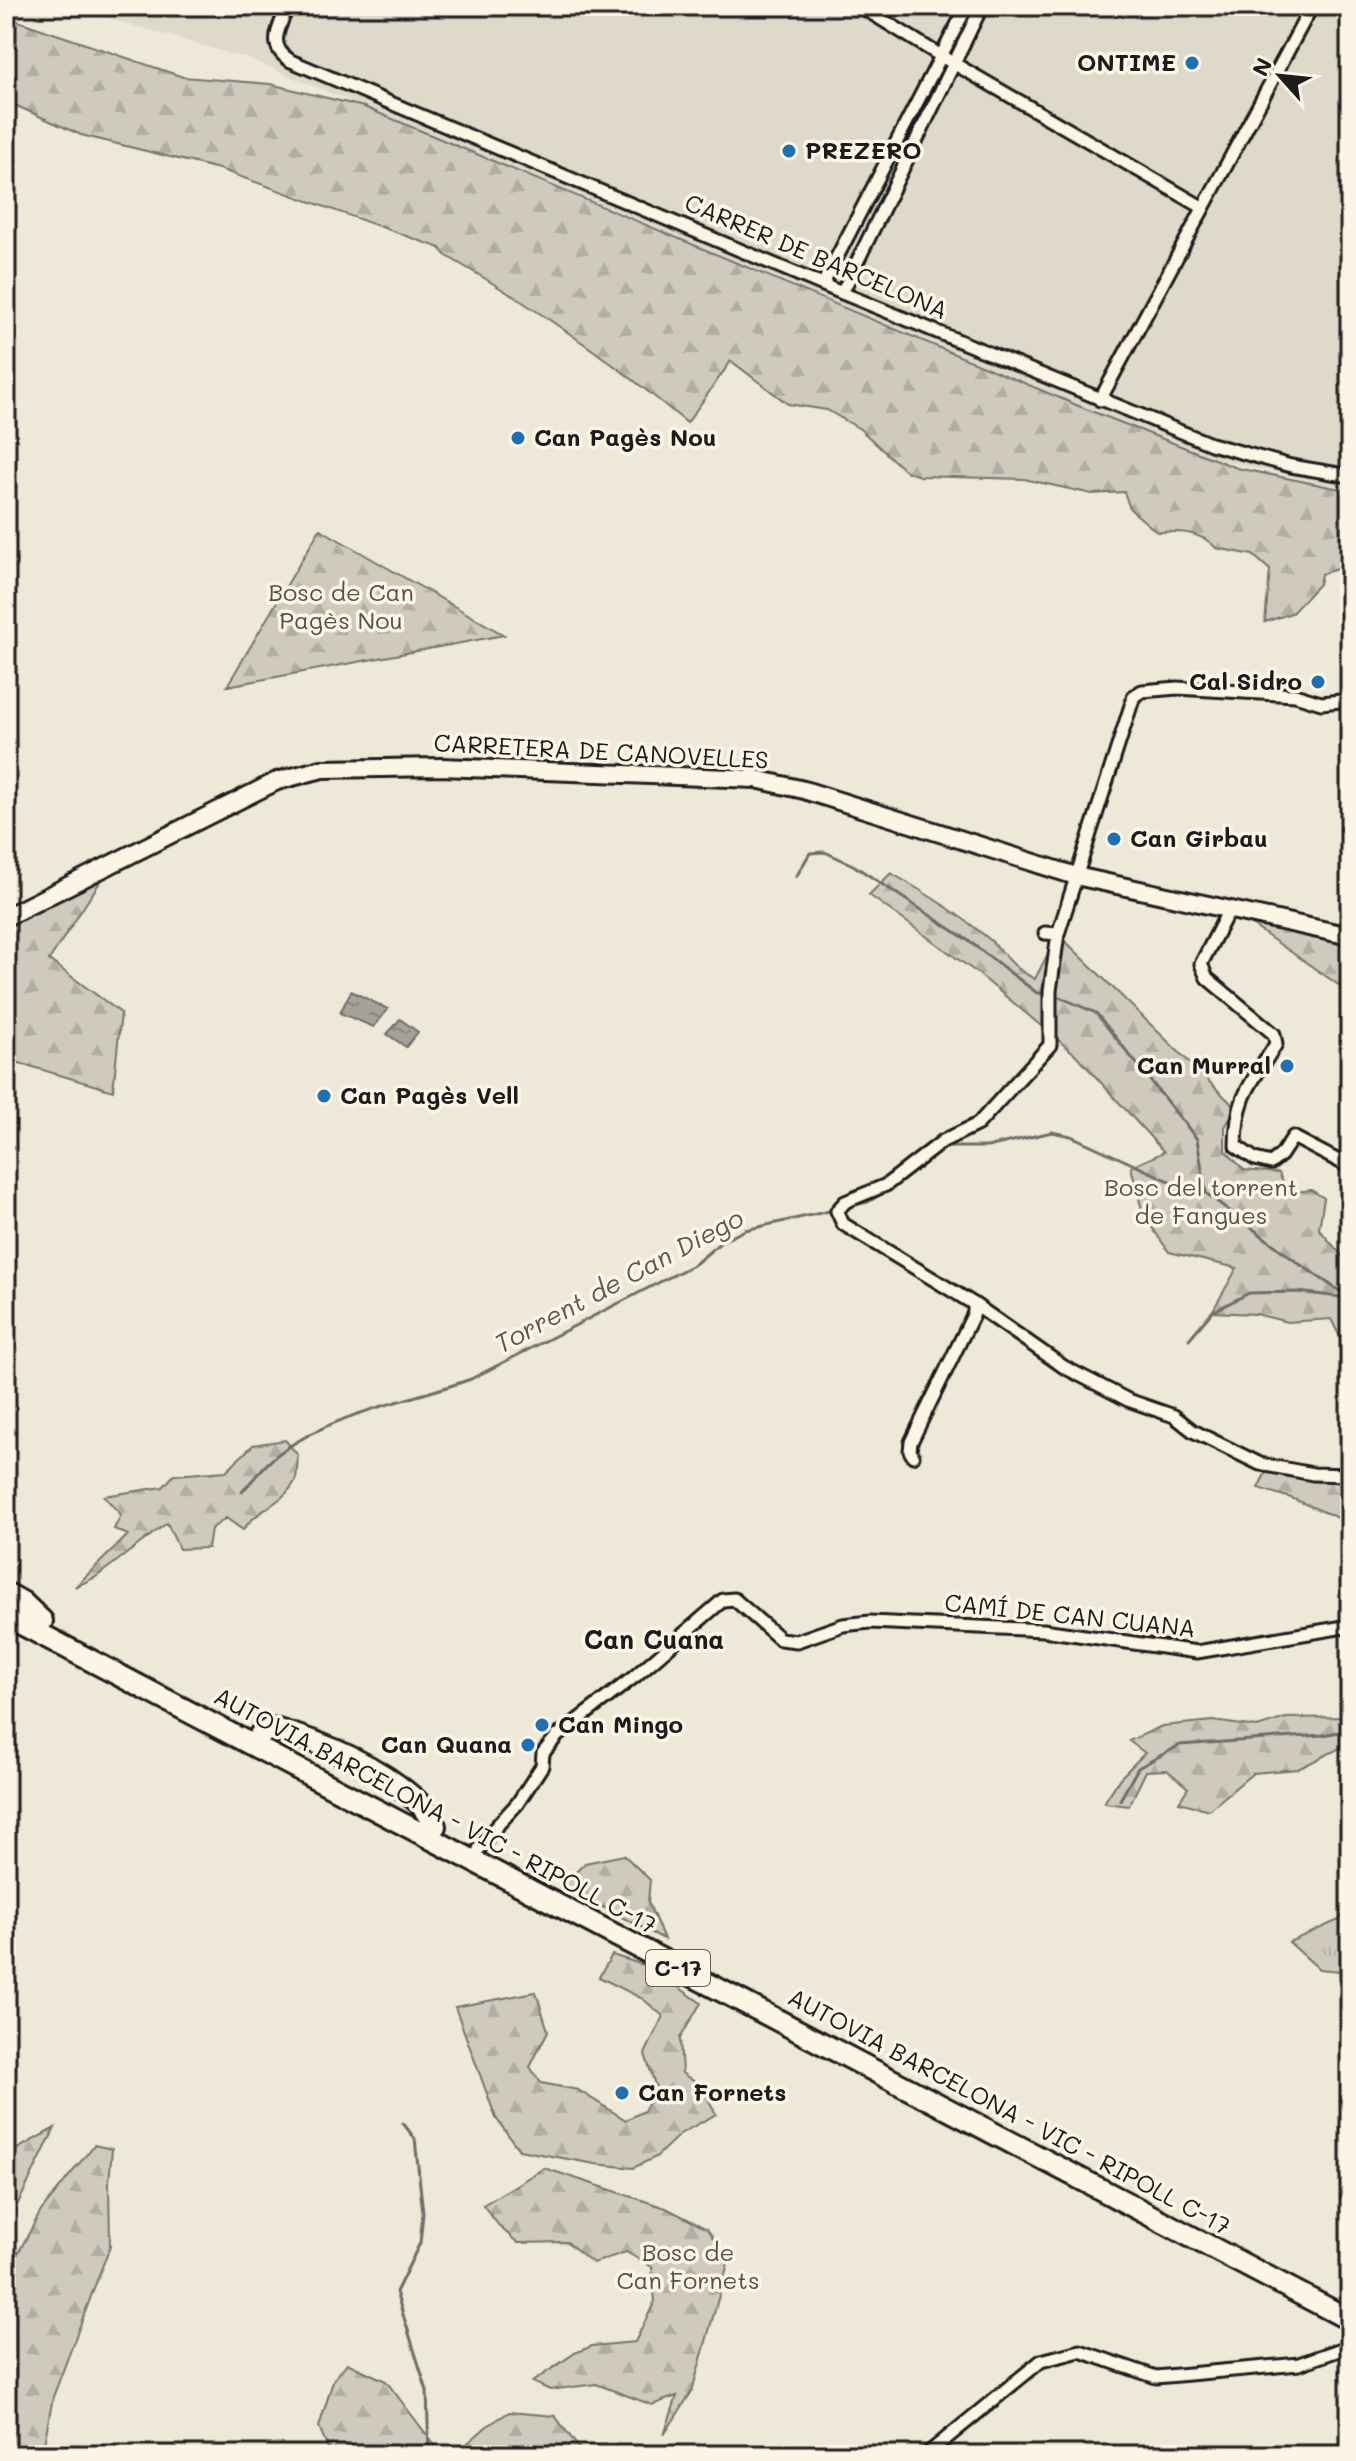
<svg xmlns="http://www.w3.org/2000/svg" width="1356" height="2461" viewBox="0 0 1356 2461" font-family="Mali,sans-serif">
<defs>
<pattern id="grass-tufts" width="24" height="20" patternUnits="userSpaceOnUse" patternTransform="scale(2)"><rect width="24" height="20" fill="#cfcabd"/><path d="M3 7l-1-3M5 7V3M7 7l1-3M15 17l-1-3M17 17v-4M19 17l1-3" fill="none" stroke="#b1ada2"/></pattern>
<pattern id="forest-firs" width="22" height="20" patternUnits="userSpaceOnUse" patternTransform="scale(2)"><rect width="22" height="20" fill="#cfcabd"/><path d="M5 1l3.5 6h-7zM16 11l3.5 6h-7z" fill="#b1ada2"/></pattern>
<pattern id="water-ripples" width="26" height="14" patternUnits="userSpaceOnUse" patternTransform="scale(2)"><rect width="26" height="14" fill="#a7a299"/><path d="M2 4q2-2 4 0t4 0M15 11q2-2 4 0t4 0" fill="none" stroke="#87837c"/></pattern>
</defs>
<rect width="100%" height="100%" fill="#eee8d9"/>
<filter id="ink" filterUnits="userSpaceOnUse"><feTurbulence type="fractalNoise" baseFrequency=".0125" numOctaves="2"/><feDisplacementMap in="SourceGraphic" scale="16" xChannelSelector="R" yChannelSelector="G"/><feConvolveMatrix kernelMatrix="1 2 1 2 8 2 1 2 1" color-interpolation-filters="sRGB"/></filter>
<g filter="url(#ink)">
<path fill="#ded9cb" d="M100,6h1250v485l-148,-36 -116,-46 -837,-350 -152,-44z"/>
<path fill="url(#grass-tufts)" stroke="#76736c" stroke-width="2" d="M1350,1907v65l-31,-3 -30,-27 50,-22z"/>
<path fill="url(#forest-firs)" stroke="#76736c" stroke-width="2" d="M6,17l177,60 87,7 94,23 722,302 151,59 113,23v85l-13,-7 -16,5 -2,10 -27,29 -27,9 5,-52 -17,-15 -37,-7c-15,-17 -38,-17 -59,-16l-27,-23 -6,-17 -32,2 -68,-15 -105,-3 -14,-5 -45,-42 -33,-19 -39,-6 -57,-43 -44,62c-76,-63 -156,-119 -242,-168l-5,-7 -221,-79 -138,-34 -75,-34z
M320,529l184,106 -277,51z
M891,873c35,20 67,40 98,66 20,17 20,27 46,40l23,-45 178,174 -11,19v23l19,20 35,3 8,20 24,-3 13,8 -5,31 23,27 8,1v85l-9,-3 -10,-20 -44,3 -31,-8 -44,-2 25,-44 -68,-16 -26,-38 -12,-47 33,-15 -88,-97 -96,-80 -111,-80z
M102,879l-53,81 72,53 -8,78 -107,-32v-131z
M1243,919l107,21v43l-4,7z
M285,1440l13,15c-1,8 0,20 -3,26 -11,22 -39,29 -52,49l-17,-12 -15,11 -3,19 -29,1 -12,-26 -71,54 -21,10 53,-52 -14,-6 7,-14 -17,-19 59,-9 11,-12 52,-4 27,-26z
M1269,1466l81,8v49l-59,-25 -33,-10z
M1350,1717v33l-8,-3 -44,22 -45,4 -44,37 -30,-8 9,-14 -21,-18 -21,1 -17,35 -25,-3 16,-25 25,-25 -16,-12 33,-15 51,-5 44,6 29,-9z
M624,1855l26,25 -2,22 16,37 -102,-53 23,-23z
M612,1955l38,12 51,36 -21,35 2,35 20,14 14,27 -36,20 -24,23 -23,11 -38,-4 -76,-14 -23,-32 -41,-111 81,-15 12,39 -18,36 11,16 37,7 48,30 18,-9 12,-23 -11,-34 18,-38 -20,-17 -44,-22z
M55,2128l-49,100v-73z
M94,2145l18,4 -3,33 1,64 -57,151 -11,58h-36v-187h4l31,-57z
M544,2168l122,40 41,21 22,31 -37,131 -28,44 13,-39 -25,9 -56,-21 -46,6 -18,-8 43,-29 17,-7 43,-4 20,-41 -3,-34 -26,-15 -33,11 -26,-21 -49,1 -18,-16 -17,-22z
M347,2363l39,18 53,70 22,-2 25,-22 23,-15 46,4 29,39h-253l-12,-28 14,-46z"/>
<path fill="url(#water-ripples)" stroke="#6f6c67" stroke-width="2" d="M351,991l37,18 -14,18 -34,-14z
M400,1019l18,13 -12,15 -19,-13z"/>
<g fill="none" stroke-linecap="round" stroke-linejoin="round">
<path stroke="#6f6c67" stroke-width="3" d="M796,877l14,-24 15,-1 28,13 113,74 71,54 11,1
M1055,995l41,18 101,126 9,54 92,70 52,35
M892,1187l54,-40h41l65,-15 19,4 105,48 30,9
M849,1206l19,-4 18,-11
M1189,1339l23,-27 37,-19 49,-1 50,6
M242,1492c12,-13 24,-30 39,-40 57,-41 126,-50 190,-73l224,-115 26,-22 24,-12 89,-20
M1120,1800l18,-32 42,-23 143,-10 27,-5
M403,2123l12,16 8,74 -3,30 -24,49 31,99 2,64"/>
<g stroke="#1c1c1c" stroke-width="17">
<path id="street" d="M288,6c-9,22 -22,40 3,55l551,232 369,151 80,22 59,10
M860,6l81,50 261,151
M823,284l144,-278
M842,293l140,-287
M1100,400l212,-394
M1229,910l-28,54 6,14 67,56 2,10c-25,40 -40,52 -40,102l19,13 16,4 10,-8 12,-18 57,30
M1045,933l13,1 76,-238 8,-5 35,-3 118,7 26,8 29,-3
M1058,934l-8,57v54l-72,79 -35,17 -57,44 -41,17 -8,9 6,13 131,80 90,63 64,33 46,16 19,15 67,33 53,10 37,1
M913,1456l-3,-5 1,-9 63,-129v-9
M479,1849l14,-19 24,-26 25,-38 1,-13 14,-17 77,-59 89,-77 11,-1 46,40 17,2 46,-16 27,-3 173,8 154,22 153,-26
M926,2455l115,-94 39,-10 76,26 143,-13 51,-18"/>
</g>
<g stroke="#1c1c1c" stroke-width="22">
<path id="secondary" d="M6,917l271,-136 45,-12 119,-2 315,12 48,11 272,86 274,60"/>
</g>
<g stroke="#1c1c1c" stroke-width="26">
<path id="highway" d="M6,1593l16,9 20,19
M6,1616l1344,704
M260,1735l11,-7c51,14 106,37 146,73 7,6 12,17 18,25"/>
</g>
<use href="#street" stroke="#fcf5e5" stroke-width="11"/>
<use href="#secondary" stroke="#fcf5e5" stroke-width="16"/>
<use href="#highway" stroke="#fcf5e5" stroke-width="20"/>
</g>
</g>
<g fill="#1f6fb2" stroke="#fcf5e5" stroke-width="3">
<circle cx="1192" cy="63" r="8"/>
<circle cx="789" cy="151" r="8"/>
<circle cx="518" cy="438" r="8"/>
<circle cx="1318" cy="682" r="8"/>
<circle cx="1114" cy="839" r="8"/>
<circle cx="1287" cy="1066" r="8"/>
<circle cx="324" cy="1096" r="8"/>
<circle cx="542" cy="1725" r="8"/>
<circle cx="528" cy="1745" r="8"/>
<circle cx="622" cy="2093" r="8"/>
</g>
<g text-anchor="middle" stroke-width="7" stroke-linejoin="round" paint-order="stroke">
<rect fill="#fcf5e5" stroke="#5f5d58" stroke-width="2" x="646" y="1950" width="64" height="36" rx="6"/>
<g font-size="22" font-weight="bold" fill="#1c1c1c">
<text x="678" y="1976">C-17</text>
</g>
<g font-size="24" font-weight="bold" fill="#1c1c1c" stroke="#fcf5e5" text-anchor="start">
<text x="1176" y="71" text-anchor="end">ONTIME</text>
<text x="805" y="159">PREZERO</text>
<text x="534" y="446">Can Pagès Nou</text>
<text x="1302" y="690" text-anchor="end">Cal Sidro</text>
<text x="1130" y="847">Can Girbau</text>
<text x="1271" y="1074" text-anchor="end">Can Murral</text>
<text x="340" y="1104">Can Pagès Vell</text>
<text x="558" y="1733">Can Mingo</text>
<text x="512" y="1753" text-anchor="end">Can Quana</text>
<text x="638" y="2101">Can Fornets</text>
</g>
<g font-size="24" fill="#1c1c1c" stroke="#fcf5e5">
<text transform="translate(816 257) rotate(23)" y="8">CARRER DE BARCELONA</text>
<text transform="translate(601 752) rotate(3)" y="8">CARRETERA DE CANOVELLES</text>
<text transform="translate(1070 1616) rotate(6)" y="8">CAMÍ DE CAN CUANA</text>
<text transform="translate(435 1811) rotate(28)" y="8">AUTOVIA BARCELONA - VIC - RIPOLL C-17</text>
<text transform="translate(1009 2112) rotate(28)" y="8">AUTOVIA BARCELONA - VIC - RIPOLL C-17</text>
</g>
<g font-size="24" fill="#52504c" stroke="#fcf5e5">
<text x="341" y="601">Bosc de Can<tspan x="341" dy="28">Pagès Nou</tspan></text>
<text x="1201" y="1196">Bosc del torrent<tspan x="1201" dy="28">de Fangues</tspan></text>
<text x="688" y="2261">Bosc de<tspan x="688" dy="28">Can Fornets</tspan></text>
</g>
<g font-size="26" font-style="italic" fill="#5b5854" stroke="#fcf5e5">
<text transform="translate(619 1281) rotate(-28)" y="9">Torrent de Can Diego</text>
</g>
<g font-size="26" font-weight="bold" fill="#1c1c1c" stroke="#fcf5e5">
<text x="654" y="1649">Can Cuana</text>
</g>
</g>
<rect width="1356" height="2461" fill="none" stroke="#fcf5e5" stroke-width="32"/>
<rect x="16" y="16" width="1324" height="2429" fill="none" stroke="#1c1c1c" stroke-width="3" filter="url(#ink)"/>
<g transform="translate(1280 76) rotate(297)" stroke="#fcf5e5" stroke-width="6" paint-order="stroke">
<path d="M0-6L14 30L0 20L-14 30Z" fill="#1c1c1c"/>
<text y="-12" font-size="22" font-weight="bold" text-anchor="middle" fill="#1c1c1c">N</text>
</g>
</svg>
